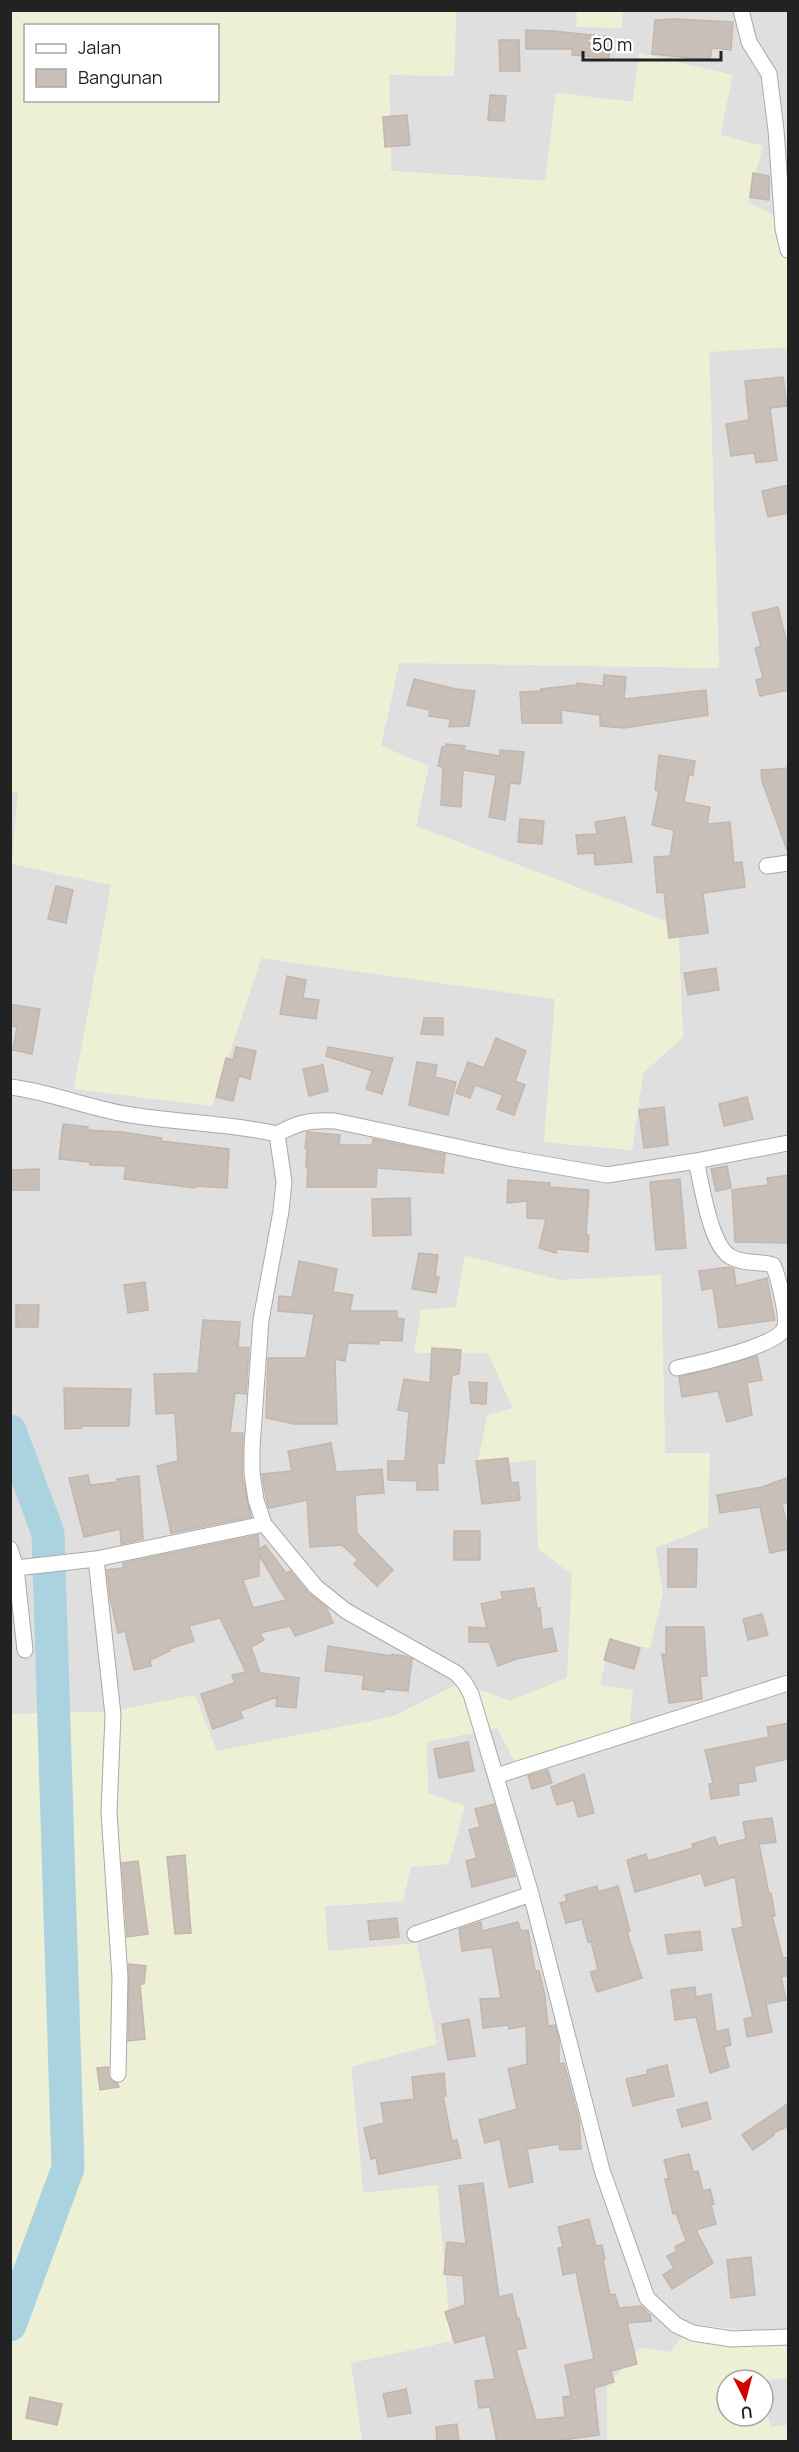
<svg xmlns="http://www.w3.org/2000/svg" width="799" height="2452" viewBox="0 0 799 2452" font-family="Manrope,sans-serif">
<rect width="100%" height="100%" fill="#f2efe9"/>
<path fill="#e0dfdf" d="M456,11h121v16h44l2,-16h165v216l-1,-5 -39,-20 -28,-66 12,-60 -92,-23 -7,49 -77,-9 -10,88 -155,-10 -2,-96h65z
M788,347v2004l-6,-16 -112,17 -63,35v54h-245l-12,-78 101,-22 -14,-155 -74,7 -12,-127 86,-22 -109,-93 -4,-45 79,-5 24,-108v-51l70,-14 103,-43 9,-43 54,-49 -8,-45 10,-95 -4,-177 -101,4 -95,-24 -9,51 32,46 48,106 2,89 34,26 -4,104 -58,23 -50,-18 -68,34 -175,34 -109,-39 -97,2 -1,-923 8,1 -6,72 100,21 -38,204 138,17 49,-148 295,41 -12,143 88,8 11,-77 40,-36 -5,-111 -262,-100 12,-60 -47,-20 18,-84 320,6 -10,-317z
M788,2377v48l-17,2 -8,-28v-18z"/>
<path fill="#eef0d5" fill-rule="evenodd" d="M10,11h446l-2,65 -65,-1 2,96 154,10 11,-88 77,9 6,-49 94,22 -13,60 43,11 -15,56 39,20 1,5v120l-79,5 10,316 -320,-5 -18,83 48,20 -13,60 262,100 5,111 -40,36 -11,77 -88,-8 11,-143 -294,-41 -49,148 -138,-17 37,-204 -99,-21 6,-72 -8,-1zM26,26h192v74h-192z
M577,11h46l-2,17 -45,-1z
M465,1256l95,24 101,-5 4,178h45l-2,74 -53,21 8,45 -13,55 -41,-6 -9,43 33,5 -4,40 -108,44 -24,-46 -70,14 1,51 37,13 -16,58 -39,3 -7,34 -78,5 3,45 89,-8 20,100 -86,24 12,126 74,-8 14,156 -100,22 11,78h-351l-1,-727 98,-2 87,-17 22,56 175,-34 68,-34 50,18 57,-23 5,-104 -34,-25 -2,-89 -59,6 10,-51 26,-7 -25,-55h-74l7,-43 35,-3z
M692,2324l90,11 6,16v26l-25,4 -36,-1v36h36v-17l8,28 17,-2v16l-181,1v-55l33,-39 30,4z"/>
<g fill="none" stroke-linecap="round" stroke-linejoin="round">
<path stroke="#aad3df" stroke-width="33" d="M10,1431l38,102 20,635 -58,157"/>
</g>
<path fill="#c7bfb8" stroke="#c4b6ab" stroke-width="1.5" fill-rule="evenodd" d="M676,19l57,3 -2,28 -19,-2 -2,12 -58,-6 3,-34z
M526,30l26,1 59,6 -2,21 -37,-3 1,-6h-47z
M499,40h20l1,31h-20z
M490,95l16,1 -2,25 -16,-1z
M407,115l3,30 -25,2 -2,-30z
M753,173l16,3v24l-19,-3z
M783,377l4,29 -17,2 7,52 -21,3 -2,-10 -23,3 -5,-32 23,-4 -4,-39z
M789,485v28l-21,4 -6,-26z
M778,607l8,33 3,-1v51l-29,6 -4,-16 7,-2 -8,-30 6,-2 -9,-33z
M604,675l22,2 -2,22 82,-9 2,25 -84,13 -24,-2v-11l-39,-5 1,13h-40l-2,-31 21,-1v-2l36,-4v-2l26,3z
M414,679l42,10 19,2 -6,35 -20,1 1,-8 -21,-3 1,-6 -23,-5z
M446,744l19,2 -1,4 36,6v-6l24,2 -4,32 -10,-1 -5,37 -16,-3 7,-42 -33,-5 -2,37 -20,-2 2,-38 -5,-1 4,-19h3z
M659,755l36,6 -2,14h-4l-5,27 26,5 -3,17 23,-2 4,41 8,-1 3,25 -42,6 5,40 -39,5 -5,-46 -7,1 -3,-36 16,-1 4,-26 -22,-5 7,-34 -4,-1z
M789,768v82h-2l-25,-69 -1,-11z
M625,817l7,45 -37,3 -1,-12 -16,1 -2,-19 21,-1 -2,-12z
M520,819l24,2 -2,23 -24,-2z
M56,886l17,4 -7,33 -18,-4z
M716,968l3,22 -31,5 -4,-22z
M287,976l19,4 -3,18 16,2 -3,19 -36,-5z
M10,1004l30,5 -8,45 -19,-4 4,-23 -7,-1z
M424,1018h19v17l-22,-1z
M496,1038l30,13 -11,30 10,4 -11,30 -17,-6 6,-14 -28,-10 -5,13 -14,-5 12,-31 16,6z
M236,1047l20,4 -6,28 -11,-3 -6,25 -17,-4 10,-39 7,2z
M328,1047l65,11 -11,36 -16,-5 6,-18 -46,-15z
M417,1062l20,3 -2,12 21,5 -8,33 -39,-10z
M323,1065l5,26 -19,5 -6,-27z
M747,1097l6,22 -29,7 -5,-22z
M664,1107l4,38 -24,3 -5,-38z
M63,1124l25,3v3l34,2 40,6 -1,3 68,8 -2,39 -31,-2 -1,2 -71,-9 2,-13 -36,-1v-3l-31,-3z
M307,1132l33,3 -1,10h33l1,-6 72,15 -2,19 -66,-5 -1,19h-69l1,-20h-2l1,-19h-2z
M727,1166l4,22 -15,3 -5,-22z
M39,1169v21h-29v-20z
M789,1175l-1,68 -53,-1 -3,-52 36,-5 -1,-7z
M680,1179l6,69 -30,2 -6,-68z
M508,1180l42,3v4l39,3 -3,45h3l-1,17 -31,-3 -1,4 -17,-5 7,-29 -19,-1v-17l-20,2z
M410,1198l1,37 -38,1 -1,-37z
M419,1253l19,2 -3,22h4l-3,16 -24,-4z
M299,1261l38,8 -4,23 20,3 -3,16h47v7l7,1 -2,22 -23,-1v4l-31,-1 -3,18 -10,-2 2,65h-43l-28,-6 2,-60h38l8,-44 -36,-3 1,-15 13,1z
M729,1267l5,2 2,17 31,-8 8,42 -56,8 -6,-40 -11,2 -3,-19z
M145,1282l3,28 -20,3 -4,-28z
M16,1305h23l-1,22h-22z
M203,1320l37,2 -2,25 11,1 -3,46 -11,-1 -5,40h13l-1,41 9,43 -80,16 -14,-67 21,-5 -3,-46 -1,-2 -18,1 -2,-40 44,-1z
M432,1348l29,2 -2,24 -7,1 -8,88h-7l1,27h-21v-9l-29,-1v-19h17l4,-49 -11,-2 6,-31 26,4z
M757,1356l5,24 -15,3 5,32 -25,7 -9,-31 -36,6 -3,-20z
M469,1382l18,1 -1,21 -15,-1z
M64,1388l67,1 -2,37h-47v2l-17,1z
M331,1443l5,29 46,-3 2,24 -29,2 2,38 36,37 -16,16 -23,-22 4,-4 -16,-15 -32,2 -3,-47 -38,8 -3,-10 -4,-24 30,-3 -4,-20z
M508,1458l3,25 7,-1 2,18 -38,4 -6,-43z
M88,1475l2,10 27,-3v-3l22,-3 4,63 -22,5 -1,-15 -36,8 -15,-59z
M789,1477v25l-7,2 7,30v15l-19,4 -10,-46 -40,6 -3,-18 45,-8z
M454,1531h26v29h-26z
M258,1535l1,15 6,-5 21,28 4,-2 18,22 19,15 6,15 -38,13 -5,-10 -30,7 4,7 -13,7 9,26 39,5 -3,30 -20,-2 1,-9 -37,14 3,7 -30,11 -12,-35 34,-11 -3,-8 14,-3 -26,-54 -31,8 5,15 -25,8 1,2 -20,9 1,6 -17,4 -9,-39 -7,2 -8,-35 -3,-28 16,-2v-5zM259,1555l27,45 -33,8 -10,-28 16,-4z
M668,1549h29l-1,38h-28z
M534,1588l3,20h3l2,22 10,-2 5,23 -41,8 -18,7 -9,-24h-20v-15l18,1 -6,-24 22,-5 -2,-7z
M762,1614l6,21 -20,5 -5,-21z
M666,1627h38l3,49h-7l2,23 -33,4 -7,-49 4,1z
M610,1639l30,9 -6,21 -30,-9z
M328,1646l64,10v-2l13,2 7,3 -4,32 -23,-2 -1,3 -22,-3 2,-14 -39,-4z
M789,1723v36l-35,7 2,15 -18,3 1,11 -28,4 -2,-15 4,-1 -8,-33 64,-13 -2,-10z
M468,1742l6,29 -35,7 -5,-29z
M548,1770l4,13 -20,6 -4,-13z
M584,1774l10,39 -16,4 -4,-17 -17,5 -6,-18z
M494,1804l21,72 -43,11 -6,-26 11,-3 -8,-28 11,-3 -5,-18z
M772,1818l4,24 -17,2 10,50 2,-1 4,23h-3l11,42 6,-1v18l-8,2 5,23 -20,4 6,28 -25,5 -3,-18 9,-2 -21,-88 11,-2 -8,-50 -30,9 -4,-13 -66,19 -8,-32 19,-6 2,7 45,-13 -1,-4 23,-7 3,9 28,-7 -3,-17z
M185,1855l6,78 -16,1 -8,-77z
M138,1861l10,73 -21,3 -5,-74z
M597,1886l1,6 20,-6 12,45 -3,1 15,46 -45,14 -7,-20 8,-2 -7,-29 -3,1 -6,-23 -16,4 -6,-20 7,-2 -2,-6z
M397,1918l2,19 -29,3 -2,-19z
M481,1922l1,9 36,-9 3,9 7,-1 7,41h4l6,25 3,30 7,-1 4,16v23l5,-1 15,57 2,29 -21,1 -1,-6 -32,5 6,33 -24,5 -9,-48 -15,4 -6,-23 38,-11 -9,-40 19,-5 -1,-38 -17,3 -1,-4 -25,3 -3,-29 21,-1 -9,-51 -30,4 -3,-22z
M700,1931l2,19 -34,4 -3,-19z
M129,1964l17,2 -2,18h-4l5,55 -17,2z
M695,1987l1,10 15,-3 5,38 12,-3 3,16 -7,2 5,20 -19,6 -14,-56 -21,3 -4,-30z
M469,2019l6,37 -27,4 -6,-36z
M667,2065l7,31 -41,10 -7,-27 22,-5 -1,-4z
M108,2067l1,11 9,6 1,3 -19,3 -3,-22z
M444,2073l2,23h-3l9,45 5,-1 4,18 -82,16 -3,-16 -5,1 -7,-31 20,-5 -3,-20 33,-4 -2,-22z
M707,2102l4,17 -29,8 -5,-17z
M789,2103v23l-16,7 1,2 -21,15 -11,-15z
M689,2154l4,18 5,-1 5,20 7,-2 4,15 -3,1 5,19 -20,6 17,33 -41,26 -9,-14 11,-7 -7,-12 10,-5 -2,-4 11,-6 -10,-28 -3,1 -8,-35h4l-5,-19z
M483,2183l16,114 13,-3 5,25 2,-1 7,30 -10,2 20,70 29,-3 -2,-20 8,-1 -6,-31 29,-6 -18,-87 -13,3 -5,-27 5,-1 -5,-20 31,-8 7,27 6,-1 3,14 -2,1 7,35 5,-1 4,14 22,-2 9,9 1,6 -24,2 10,41 -26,7 3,11 -20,6 5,47 -52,7h-50l-7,-35 -11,1 -4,-27 20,-2 -10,-44 -30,8 -10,-31 20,-7 -2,-29 -19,-2 3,-32 19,2 -7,-58z
M751,2257l4,38 -24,3 -4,-38z
M406,2389l5,24 -23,4 -5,-23z
M30,2397l32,7 -5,21 -31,-7z
M457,2424l2,18h-22l-1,-15z"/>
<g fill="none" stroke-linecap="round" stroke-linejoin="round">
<g stroke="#a9a9a9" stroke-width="17">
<path id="minor" d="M741,10l8,32 20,32 7,56 7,99 5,21
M767,866l21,-3
M10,1087c42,5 80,22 121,28 49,8 98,8 146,19l7,48 -3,29 -20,109 -9,127v26l4,27 8,24 52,63 30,24 110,62 8,9 7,12 60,200 71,276 45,128 29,27 17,8 39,6 56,-2
M277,1134c22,-12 33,-14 58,-13l174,37 98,17 89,-14 92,-18
M677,1368c20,-4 99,-22 107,-39 5,-10 -6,-53 -11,-64 -13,-4 -30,-1 -42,-8 -21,-11 -29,-72 -35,-96
M10,1549l6,19 9,82
M96,1559l17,156 -4,97 11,166 -2,96
M16,1568l80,-9 168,-35
M496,1776l292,-93
M415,1934l116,-40"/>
</g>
<use href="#minor" stroke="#fff" stroke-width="15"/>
</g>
<rect width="799" height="2452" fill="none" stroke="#222222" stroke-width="24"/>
<rect x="24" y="24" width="195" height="78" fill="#ffffff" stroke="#a7a7a7" stroke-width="1.5"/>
<rect x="36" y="44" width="30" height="9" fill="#ffffff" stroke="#a7a7a7" stroke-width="1.5"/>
<text x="78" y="54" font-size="18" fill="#222222">Jalan</text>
<rect x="36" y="69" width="30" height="18" fill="#c7bfb8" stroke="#a7a7a7" stroke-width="1.5"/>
<text x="78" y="84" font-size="18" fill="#222222">Bangunan</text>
<g transform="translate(745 2398) rotate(174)"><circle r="28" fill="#ffffff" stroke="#a7a7a7" stroke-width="1.5"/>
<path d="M0-4.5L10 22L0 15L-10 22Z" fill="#d40000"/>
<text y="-9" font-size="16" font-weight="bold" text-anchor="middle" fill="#222222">U</text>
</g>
<path d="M583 51v9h138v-9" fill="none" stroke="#222222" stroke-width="3"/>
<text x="592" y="51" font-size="18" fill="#222222" stroke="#ffffff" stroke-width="4.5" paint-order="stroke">50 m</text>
</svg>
